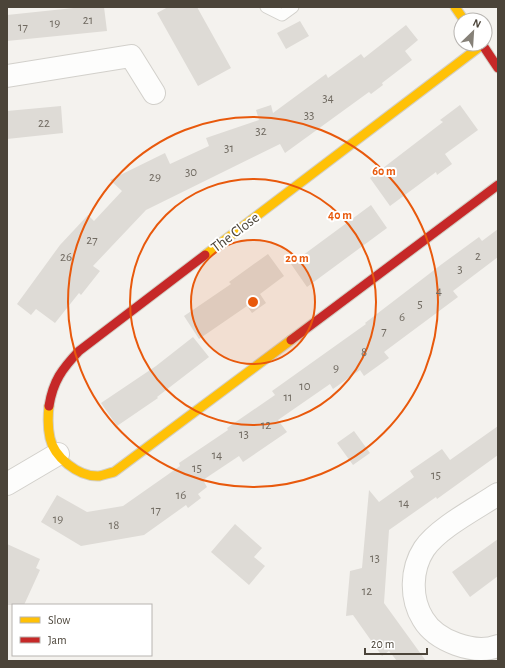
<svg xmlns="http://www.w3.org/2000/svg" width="505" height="668" viewBox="0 0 505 668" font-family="'Alegreya Sans',sans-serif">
<rect width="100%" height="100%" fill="#f4f2ee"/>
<path fill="#dedbd6" d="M83,7h21l3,24 -100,10v-26z
M168,7h29l34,61 -33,18 -41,-73z
M300,21l9,15 -23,13 -9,-16z
M406,25l12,15 -13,11 7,9 -30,23 1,2 -12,9 -2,-2 -84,61 -5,-9 -134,66 -53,56 7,5 -19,24 -2,-2 -24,30 -19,-14 -5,6 -14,-11 43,-59 28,-30 6,6 28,-30 -12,-11 55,-27 5,11 39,-18 -3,-8 53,-18 -3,-10 15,-5 2,8 53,-39 2,4 33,-24 3,4z
M460,105l18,25 -33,24 7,10 -15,11 -1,-3 -46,34 -20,-28 73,-56 -3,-2z
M61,106l2,27 -56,6v-28z
M371,205l16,23 -80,59 -16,-23z
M498,229v28l-45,34 5,6 -74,55 5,6 -25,18 -4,-6 -27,19 -3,-5 -52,36 9,12 -44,30 -4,-6 -36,24 4,7 -9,7 3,4 -13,10 -2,-3 -42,30 -63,11 -40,-24 16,-27 30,17 36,-6 57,-40 -1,-3 49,-33 -1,-2 48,-33 -3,-4 94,-67 -1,-1 77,-59 37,-27 3,4z
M268,254l16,22 -24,18 6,9 -14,10 -5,-7 -48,33 -15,-23 47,-32 -2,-2z
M193,337l16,20 -52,40 1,1 -41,28 -16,-23 55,-37z
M498,426v29l-61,44 -1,-2 -47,33 -5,73 42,58h-29l-8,-10 -7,5 -29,-41 -7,1 4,-45 12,-3 7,-78 10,12 35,-25 -4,-6 32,-22 8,11z
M354,431l16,22 -17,12 -16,-22z
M235,524l27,24 -8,9 11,9 -16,19 -38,-33z
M498,539v37l-28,21 -18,-25z
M7,544l33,15 -4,9 4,2 -16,35h-17z"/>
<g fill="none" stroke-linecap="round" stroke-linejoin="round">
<g stroke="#d2d0cb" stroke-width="13">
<path id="lane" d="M266,7l16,8 11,-8"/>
</g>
<g stroke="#d2d0cb" stroke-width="24">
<path id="street" d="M7,76l124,-20 23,37
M7,484l51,-30
M498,494c-21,14 -60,34 -74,55 -13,20 -14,49 -1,70 13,22 51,36 75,27"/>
</g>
<g stroke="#d3cfc5" stroke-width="11">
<path id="slow" d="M455,7l9,13
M205,255l277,-210
M49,406c-1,9 -1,23 1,32 4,19 28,39 49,38 5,-1 10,-3 15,-4l177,-132"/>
</g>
<g stroke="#d3cfc5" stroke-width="11">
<path id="jam" d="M482,44l16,24
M291,340l207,-155
M49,406c4,-25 13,-37 30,-55l126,-96"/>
</g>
<use href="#lane" stroke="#fdfdfc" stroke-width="11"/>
<use href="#street" stroke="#fdfdfc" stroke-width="22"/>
<use href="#slow" stroke="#ffc107" stroke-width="9"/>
<use href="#jam" stroke="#c62828" stroke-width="9"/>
</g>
<circle cx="253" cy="302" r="62" fill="#e8590c" fill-opacity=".12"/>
<g fill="none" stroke="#e8590c" stroke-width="2">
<circle cx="253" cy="302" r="62"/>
<circle cx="253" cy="302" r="123"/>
<circle cx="253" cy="302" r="185"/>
</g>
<g text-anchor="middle" stroke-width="4" stroke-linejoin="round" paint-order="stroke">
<g font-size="13" fill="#706a61">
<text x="88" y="24">21</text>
<text x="55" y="27">19</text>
<text x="23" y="31">17</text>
<text x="328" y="102">34</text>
<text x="309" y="119">33</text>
<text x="44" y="127">22</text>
<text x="261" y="135">32</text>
<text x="229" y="152">31</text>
<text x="191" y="176">30</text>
<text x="155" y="181">29</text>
<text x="92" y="244">27</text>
<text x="478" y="260">2</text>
<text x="66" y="261">26</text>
<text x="460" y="273">3</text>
<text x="439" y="295">4</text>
<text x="420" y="308">5</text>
<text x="402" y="321">6</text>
<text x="384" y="335">7</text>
<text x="364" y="356">8</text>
<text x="336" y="372">9</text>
<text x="305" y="390">10</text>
<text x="288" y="401">11</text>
<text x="266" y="429">12</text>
<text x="244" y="438">13</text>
<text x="217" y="459">14</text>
<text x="197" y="472">15</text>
<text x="436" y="479">15</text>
<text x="181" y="499">16</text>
<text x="404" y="507">14</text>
<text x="156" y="514">17</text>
<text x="58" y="523">19</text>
<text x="114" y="529">18</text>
<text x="375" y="562">13</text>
<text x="367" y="595">12</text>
</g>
<g font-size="15" fill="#4b4439" stroke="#fff">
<text transform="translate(235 232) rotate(-37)" y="5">The Close</text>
</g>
</g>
<circle cx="253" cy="302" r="6" fill="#e8590c" stroke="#fff" stroke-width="2"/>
<g font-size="12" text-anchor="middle" font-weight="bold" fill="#e8590c" stroke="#fff" stroke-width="4" stroke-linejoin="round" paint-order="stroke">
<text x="384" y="175">60 m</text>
<text x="340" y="219">40 m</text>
<text x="297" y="262">20 m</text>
</g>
<rect width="505" height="668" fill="none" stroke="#4b4439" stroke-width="16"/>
<rect x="12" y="604" width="140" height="52" fill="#ffffff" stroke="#b7b4b0"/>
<rect x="20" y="617" width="20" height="6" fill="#ffc107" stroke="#b7b4b0"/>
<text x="48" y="624" font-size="12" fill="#4b4439">Slow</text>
<rect x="20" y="637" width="20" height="6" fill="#c62828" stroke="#b7b4b0"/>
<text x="48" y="644" font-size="12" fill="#4b4439">Jam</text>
<g transform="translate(473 32) rotate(25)"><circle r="19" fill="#ffffff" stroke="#b7b4b0"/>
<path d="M0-3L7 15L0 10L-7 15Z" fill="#868178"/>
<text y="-6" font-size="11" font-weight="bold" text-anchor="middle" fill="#4b4439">N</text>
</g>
<path d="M365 648v6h62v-6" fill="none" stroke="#4b4439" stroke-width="2"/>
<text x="371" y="648" font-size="12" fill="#4b4439" stroke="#ffffff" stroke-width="3" paint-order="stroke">20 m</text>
</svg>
